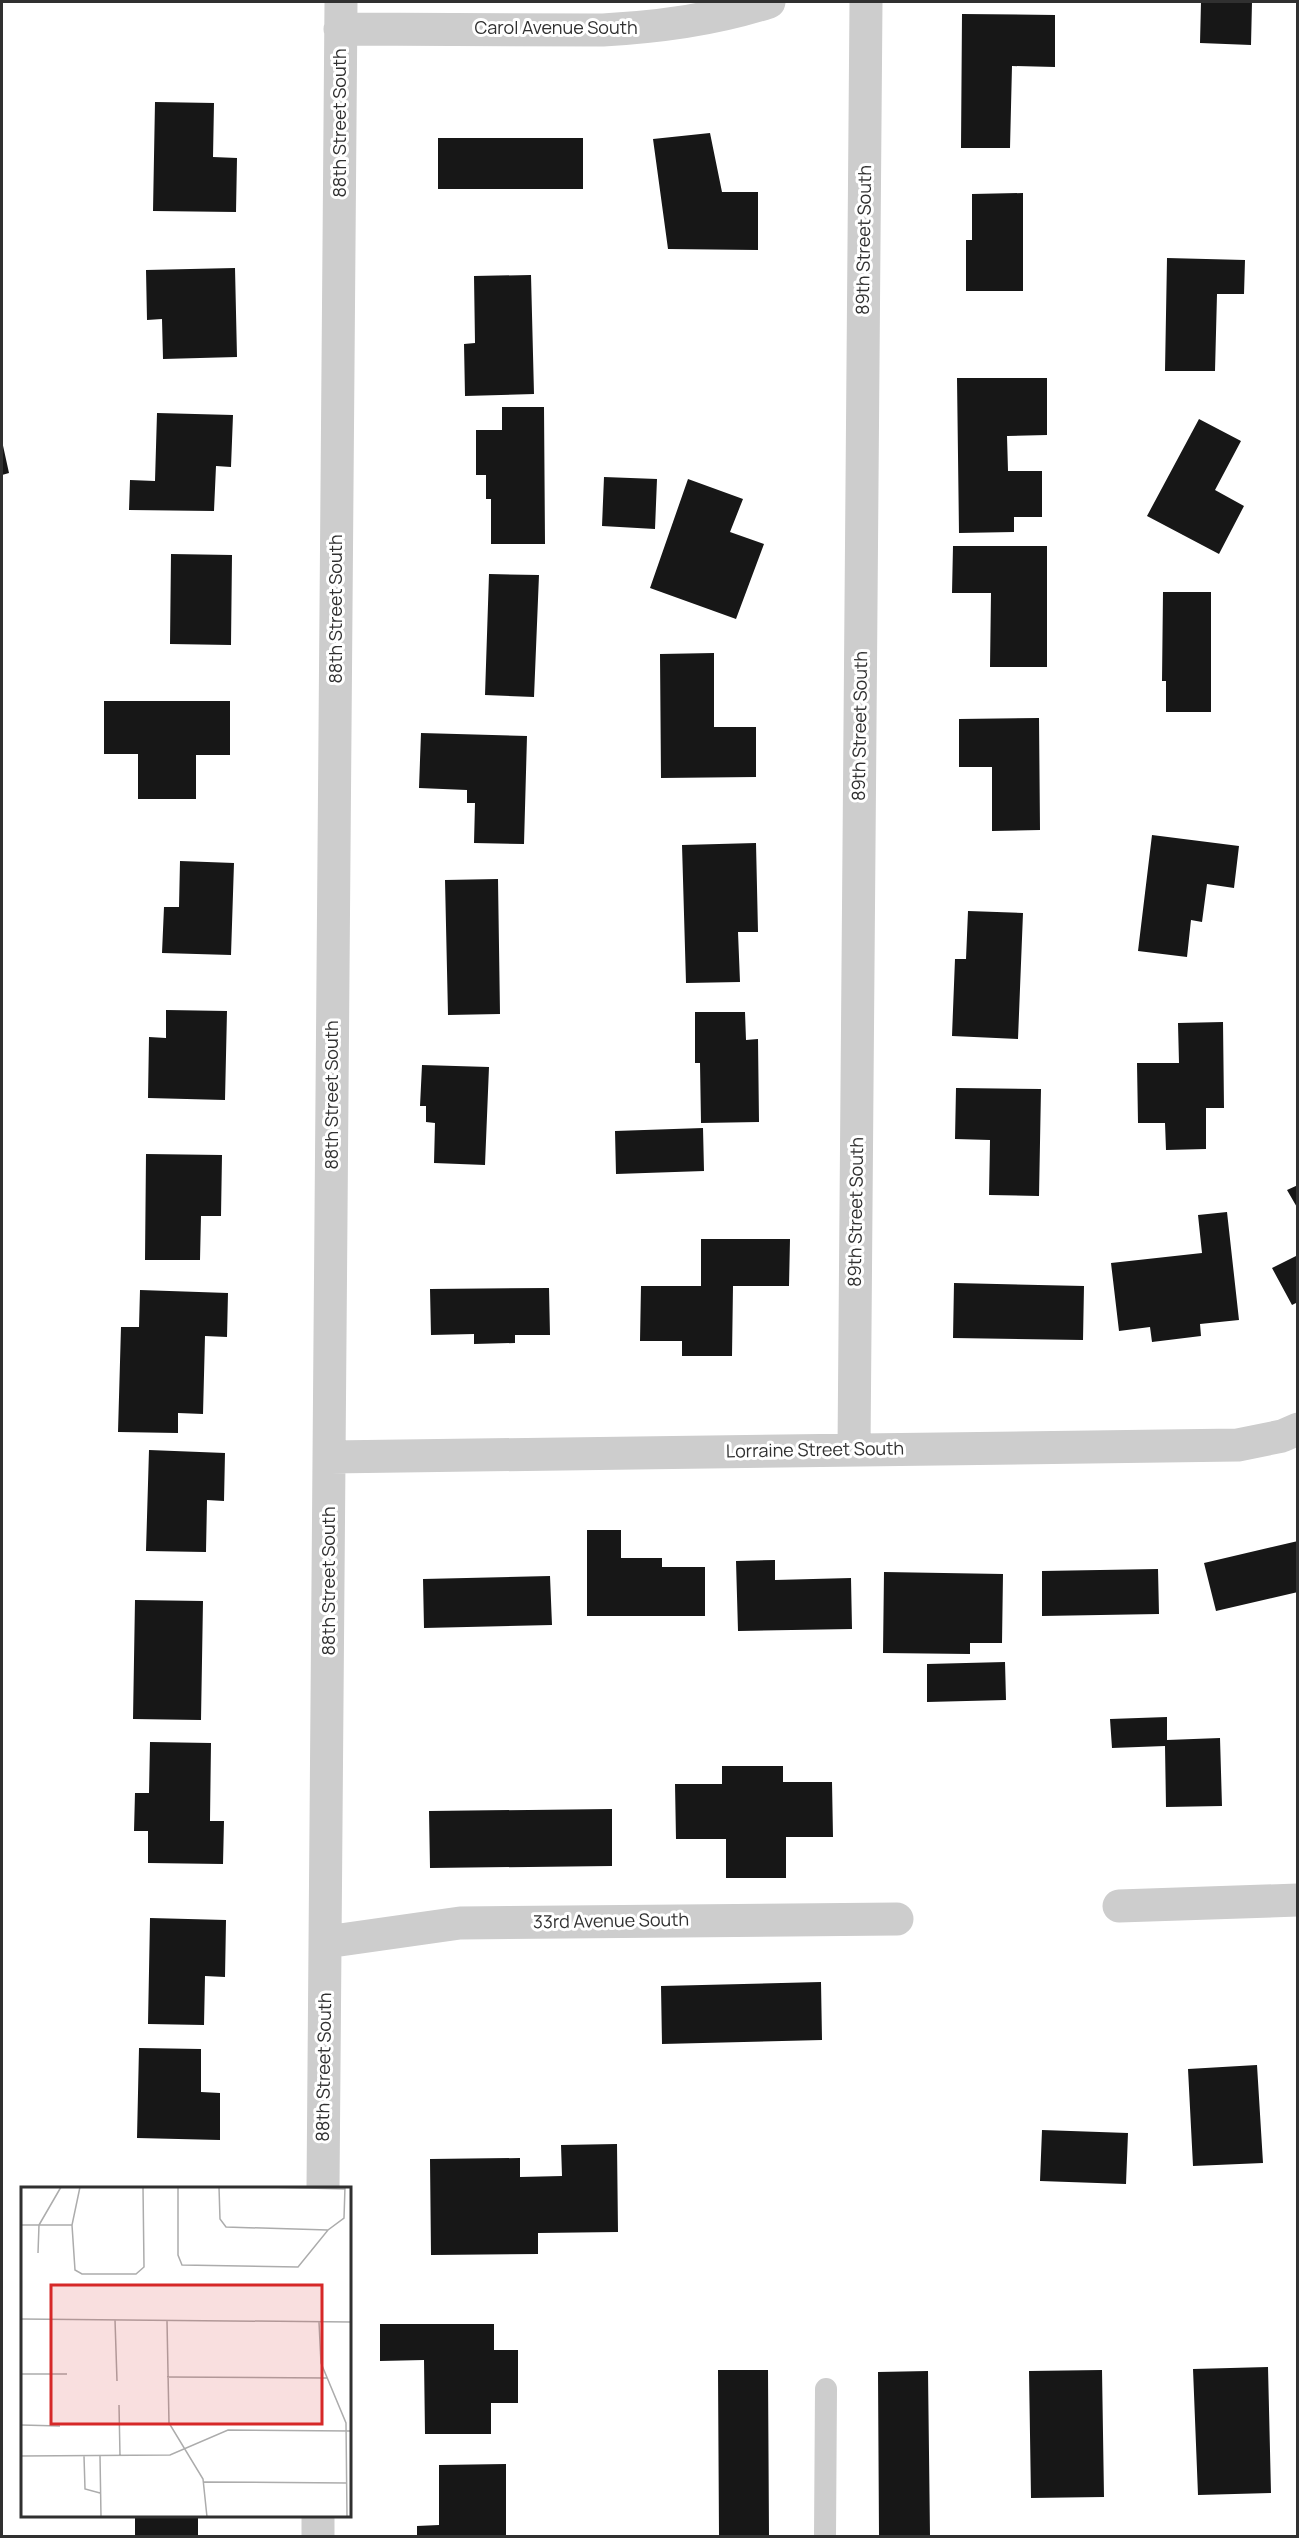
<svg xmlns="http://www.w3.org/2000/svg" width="1299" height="2538" viewBox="0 0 1299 2538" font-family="Manrope,sans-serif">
<rect width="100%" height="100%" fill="#fff"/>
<path fill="#171717" d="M1201,2h51l-1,43 -51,-2z
M962,14l93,1v52l-43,-1 -2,82h-49z
M155,102l59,1 -1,54 24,1 -1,54 -83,-1z
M710,133l12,59h36v58l-90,-1 -15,-110z
M438,138h145v51h-145z
M1023,193v98h-57v-51h6v-46z
M1167,258l78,2 -1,34h-27l-2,77h-50z
M235,268l2,89 -74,2 -1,-40 -15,1 -1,-50z
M531,275l3,119 -69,2 -1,-52 11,-1 -1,-67z
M957,378h90v57l-40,1 1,35h34v46h-28v15l-55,1z
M502,407h42l1,137h-54v-45h-5v-24h-10v-45h26z
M157,413l76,2 -2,52 -15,-1 -2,45 -85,-1 1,-30 25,1z
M1199,419l42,22 -26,49 29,16 -25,48 -72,-38z
M2,441l7,32 -7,2z
M604,477l53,2 -2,50 -53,-3z
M688,479l55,20 -13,33 34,12 -28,75 -86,-31z
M953,546h94v121h-57l1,-74h-39z
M171,554l61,1 -1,90 -61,-1z
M489,574l50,1 -5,122 -49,-2z
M1163,592h48v120h-45v-31h-4z
M714,653v74h42v50l-95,1 -1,-124z
M104,701h126v54h-34v44h-58v-45h-34z
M1039,718l1,112 -48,1v-64h-33v-48z
M421,733l106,3 -3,108 -50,-1 1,-40h-8v-13l-48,-2z
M1152,835l87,11 -5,42 -27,-4 -5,38 -11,-2 -4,37 -49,-6z
M756,843l2,89h-20l2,50 -54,1 -4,-138z
M180,861l54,2 -3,92 -69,-2 2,-46h15z
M498,879l2,135 -52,1 -3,-135z
M968,911l55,2 -5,126 -66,-3 3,-77h11z
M166,1010l61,1 -2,89 -77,-2 1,-61 17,1z
M695,1012h50l1,28 12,-1 1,83 -58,1 -1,-60h-5z
M1223,1022l1,86h-18v41l-40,1 -1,-27h-27l-1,-60h42l-1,-40z
M422,1065l67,2 -4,98 -51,-2 1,-40 -9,-1v-16h-6z
M956,1088l85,1 -2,107 -50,-1 1,-55 -35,-1z
M703,1128l1,43 -88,3 -1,-43z
M146,1154l76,1 -1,61h-20l-1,44h-55z
M1298,1185v24l-11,-19z
M1227,1212l12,108 -39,4 1,12 -49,6 -2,-15 -31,4 -8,-68 91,-10 -4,-38z
M701,1239h89l-1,47h-56l-1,70h-50v-15h-42l1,-55h60z
M1298,1255v47l-6,3 -20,-37z
M954,1283l130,3 -1,54 -130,-2z
M549,1288l1,47h-35v8l-41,1v-10l-43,1 -1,-46z
M140,1290l88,3 -1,44 -22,-1 -2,78 -25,-1v20l-60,-1 3,-105h18z
M149,1450l76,3 -1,48 -17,-1 -1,52 -60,-1z
M587,1530h34v28h41v9h43v49h-118z
M1298,1541v51l-82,19 -12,-48z
M775,1560v20l76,-2 1,51 -114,2 -2,-70z
M1158,1569l1,45 -117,2v-45z
M884,1572l119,2 -1,69h-32v11l-87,-1z
M550,1576l2,49 -128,3 -1,-49z
M135,1600l68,1 -2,119 -68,-1z
M1005,1662l1,38 -79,2v-38z
M1167,1717v23l53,-2 2,68 -56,1 -1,-61 -53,2 -2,-29z
M150,1742l61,1 -1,78h14l-1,43 -75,-1v-32h-14l1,-38h14z
M722,1766h61v16h49l1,55h-47v41h-60v-39h-50l-1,-55h47z
M612,1809v57l-182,2 -1,-57z
M150,1918l76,2 -1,57 -20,-1 -1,49 -56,-1z
M821,1982l1,58 -160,4 -1,-58z
M139,2048l62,1v43l19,1v47l-83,-2z
M1257,2065l6,98 -70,3 -5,-97z
M1042,2130l86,3 -2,51 -86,-3z
M617,2144l1,88 -80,1v21l-107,1 -1,-96 90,-1v19l42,-1 -1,-31z
M380,2324h114v26h24v53h-27v31h-66l-1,-74 -44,1z
M1268,2367l3,126 -73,2 -5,-126z
M718,2370h50l1,166h-50z
M1102,2370l2,127 -73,1 -2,-127z
M928,2371l2,165h-51l-1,-164z
M506,2464v72h-89v-10l22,-1v-60z
M135,2517l63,1v18h-63z"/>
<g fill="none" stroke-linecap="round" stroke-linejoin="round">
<path stroke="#cdcdcd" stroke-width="22" d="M825,2536l1,-147"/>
<path stroke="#cdcdcd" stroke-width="33" d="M340,29l263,1c57,-3 111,-10 166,-28
M854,1450l12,-1448
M330,1457l908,-12 44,-9 16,-7
M1119,1906l179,-6
M326,1942l134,-19 437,-4
M323,2188l18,-2186
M318,2536v-20"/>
</g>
<g text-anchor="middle" stroke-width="6" stroke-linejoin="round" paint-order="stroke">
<g font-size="18" fill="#303030" stroke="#fff">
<text x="556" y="34">Carol Avenue South</text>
<text transform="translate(340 123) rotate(-90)" y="6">88th Street South</text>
<text transform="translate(864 240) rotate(-89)" y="6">89th Street South</text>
<text transform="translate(336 609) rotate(-90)" y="6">88th Street South</text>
<text transform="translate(860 726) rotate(-89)" y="6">89th Street South</text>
<text transform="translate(332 1095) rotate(-90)" y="6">88th Street South</text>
<text transform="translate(856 1212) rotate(-89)" y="6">89th Street South</text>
<text transform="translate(815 1450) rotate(-1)" y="6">Lorraine Street South</text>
<text transform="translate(329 1581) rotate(-90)" y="6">88th Street South</text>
<text transform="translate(611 1921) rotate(-1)" y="6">33rd Avenue South</text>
<text transform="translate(324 2067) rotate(-89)" y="6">88th Street South</text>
</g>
</g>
<g transform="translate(21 2187)">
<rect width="330" height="330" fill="#fff"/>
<path fill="none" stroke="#acacac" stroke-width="1.5" d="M59,0l-8,38 3,45 7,4h54l8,-7 -1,-80M157,0v68l4,10 116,2 30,-37 16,-12 1,-31M198,0l1,32 6,8 102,3M247,0l77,2M0,38h18l-1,28M18,38l22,-38M18,38h33M0,132l330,3M94,133l2,61M146,134l2,102 34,56 4,38M298,135l2,41 25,60 1,94M0,187h46M146,190l160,1M98,218l1,51M0,238l39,1M0,269l149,-1 58,-25 123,1M63,269l1,33 15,4M79,269l1,61M183,295l143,1"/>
<path fill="#d62828" fill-opacity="0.15" stroke="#d62828" stroke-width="3" d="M30,98h271v139h-271z"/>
<rect width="330" height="330" fill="none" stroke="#303030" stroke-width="3"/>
</g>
<rect width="1299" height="2538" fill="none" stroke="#303030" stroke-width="6"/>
</svg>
